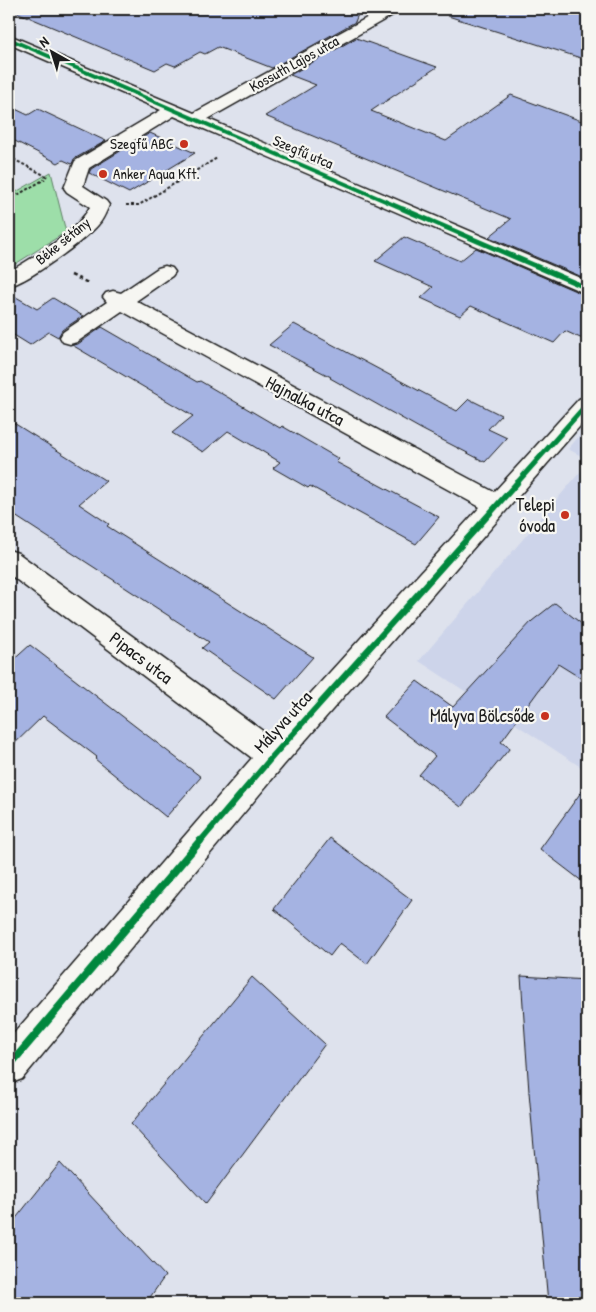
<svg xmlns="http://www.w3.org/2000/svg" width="596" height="1312" viewBox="0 0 596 1312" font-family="'Patrick Hand',sans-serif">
<rect width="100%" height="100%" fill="#dee2ed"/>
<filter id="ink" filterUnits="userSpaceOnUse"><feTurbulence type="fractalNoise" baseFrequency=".02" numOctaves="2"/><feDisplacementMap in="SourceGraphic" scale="10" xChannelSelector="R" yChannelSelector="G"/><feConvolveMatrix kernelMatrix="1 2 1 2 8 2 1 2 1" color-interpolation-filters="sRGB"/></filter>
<g filter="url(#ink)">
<path fill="#cdd4ea" d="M587,427v32l-19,-10z
M587,464v307l-168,-110z"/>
<path fill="#9ddea9" stroke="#5c7d62" d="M51,172l15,60 -57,36v-72z"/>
<path fill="#a5b3e2" stroke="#1c1c1c" d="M9,9h351l-5,13 -83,46 -54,-21 -13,7 -5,-2 -25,14 -8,-3 -12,7z
M449,9h138v51l-139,-44z
M356,38l81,29 -66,44 75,30 65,-46 76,28v156l-98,-42 22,-18 -246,-103 51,-31 -26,-10z
M9,106l19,9 10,-6 68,32 -32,18 -2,5 -9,-4 -5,3 -49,-25z
M150,133l45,20 -66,40 -40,-20 2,-4z
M404,237l56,24 16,-13 111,48v45l-22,-10 -11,12 -83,-37 -11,10 -39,-18 12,-11 -58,-26z
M9,293l28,16 16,-11 30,18 -21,14 -4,7 -9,-5 -19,13 -21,-13z
M294,324l163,87 12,-12 32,16 -13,14 19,9 -22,24 -64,-33 -91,-51 1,-1 -62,-32z
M102,327l95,55 3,-1 80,47 2,-2 57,33 -3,3 103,55 -23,27 -106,-58 -2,2 -35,-20 7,-6 -52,-31 -25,21 -31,-19 21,-17 -121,-71 6,-1z
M9,420l97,61 -27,23 30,20 -2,2 206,131 -37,42 -74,-51 7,-6 -200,-130z
M555,603l32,25v54l-29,-18 -57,78 9,6 -49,59 -42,-32 16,-19 -51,-39 33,-36 36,26 79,-86z
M30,645l171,132 -35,40 -71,-58 2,-2 -54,-41 -34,33v-85z
M587,784v101l-47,-36z
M330,838l82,62 -45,64 -27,-21 -10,13 -56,-47z
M521,976l66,4v323h-39l-19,-211z
M252,977l73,67 -119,160 -75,-80z
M60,1163l105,113 -19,27h-137v-76z"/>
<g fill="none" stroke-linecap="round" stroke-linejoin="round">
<g stroke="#1c1c1c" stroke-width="3">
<path id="minor" d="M383,9h17l-2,3 -190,107 379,162v13l-413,-178 -85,52 -6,18 23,15 3,4c-3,7 -6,15 -11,20 -14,16 -70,57 -89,61v-14c26,-16 66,-38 81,-65l-23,-15 -3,-4 11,-27 86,-51 -152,-66v-9l185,78z
M165,266l7,2 3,4 -3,4 -36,25 358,191 85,-93 8,-3v22l-304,348 -261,313 -13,5v-45l243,-281 -243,-184v-24l9,3 253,184 209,-230 -358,-196 -45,31 -7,2 -7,-2 -3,-5 3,-5 44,-30 -4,-5 3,-4 7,-2 8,2 37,-25z"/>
</g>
<path stroke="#1c1c1c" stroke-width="2" stroke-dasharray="3 2" stroke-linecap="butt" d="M9,157l39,20
M9,200l36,-21
M126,205h13l78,-47"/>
<path stroke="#1c1c1c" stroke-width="2.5" stroke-dasharray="4 3" stroke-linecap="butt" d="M71,275l17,8"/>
<use href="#minor" fill="#f6f6f2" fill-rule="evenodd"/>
<g stroke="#f6f6f2" stroke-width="5.5">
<path id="cycleway-far3" d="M9,39l397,171"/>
</g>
<g stroke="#f6f6f2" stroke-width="8">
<path id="cycleway-far2" d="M403,209l184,79
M516,484l71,-80"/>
</g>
<g stroke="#f6f6f2" stroke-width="9">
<path id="cycleway-far1" d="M199,843l74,-87 244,-273"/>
</g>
<g stroke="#f6f6f2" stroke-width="11">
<path id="cycleway" d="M9,1066l191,-225"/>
</g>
<use href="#cycleway-far3" stroke="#00873e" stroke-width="4"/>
<use href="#cycleway-far2" stroke="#00873e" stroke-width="5"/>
<use href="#cycleway-far1" stroke="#00873e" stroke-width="6"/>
<use href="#cycleway" stroke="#00873e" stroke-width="8"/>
</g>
</g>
<g fill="#c8321e" stroke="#f6f6f2" stroke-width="2">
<circle cx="184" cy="144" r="5"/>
<circle cx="103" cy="174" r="5"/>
<circle cx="565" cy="515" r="5"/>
<circle cx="545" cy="716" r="5"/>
</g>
<g text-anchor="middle" stroke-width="4.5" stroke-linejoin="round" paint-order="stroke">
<g font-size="15" fill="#1c1c1c" stroke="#f6f6f2">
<text transform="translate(294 64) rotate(-29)" y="5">Kossuth Lajos utca</text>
<text transform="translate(303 152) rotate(23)" y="5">Szegfű utca</text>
<text transform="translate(63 241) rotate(-39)" y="5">Béke sétány</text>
</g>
<g font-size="15" fill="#1c1c1c" stroke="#f6f6f2" text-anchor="end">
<text x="174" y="149">Szegfű ABC</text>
<text x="113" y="179" text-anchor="start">Anker Aqua Kft.</text>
</g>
<g font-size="18" fill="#1c1c1c" stroke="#f6f6f2">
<text transform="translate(305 401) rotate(28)" y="6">Hajnalka utca</text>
<text transform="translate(141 658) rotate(37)" y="6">Pipacs utca</text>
<text transform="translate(283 722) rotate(-48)" y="6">Mályva utca</text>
</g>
<g font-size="18" fill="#1c1c1c" stroke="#f6f6f2" text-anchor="end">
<text x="555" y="511">Telepi<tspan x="555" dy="21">óvoda</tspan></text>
<text x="535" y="722">Mályva Bölcsőde</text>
</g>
</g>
<rect width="596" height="1312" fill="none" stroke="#f6f6f2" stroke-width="30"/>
<rect x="15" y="15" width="566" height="1282" fill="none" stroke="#1c1c1c" stroke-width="2" filter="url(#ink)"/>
<g transform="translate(52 52) rotate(321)" stroke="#f6f6f2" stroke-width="4" paint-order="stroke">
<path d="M0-4L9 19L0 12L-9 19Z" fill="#1c1c1c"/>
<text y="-8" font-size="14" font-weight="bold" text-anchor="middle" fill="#1c1c1c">N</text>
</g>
</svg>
